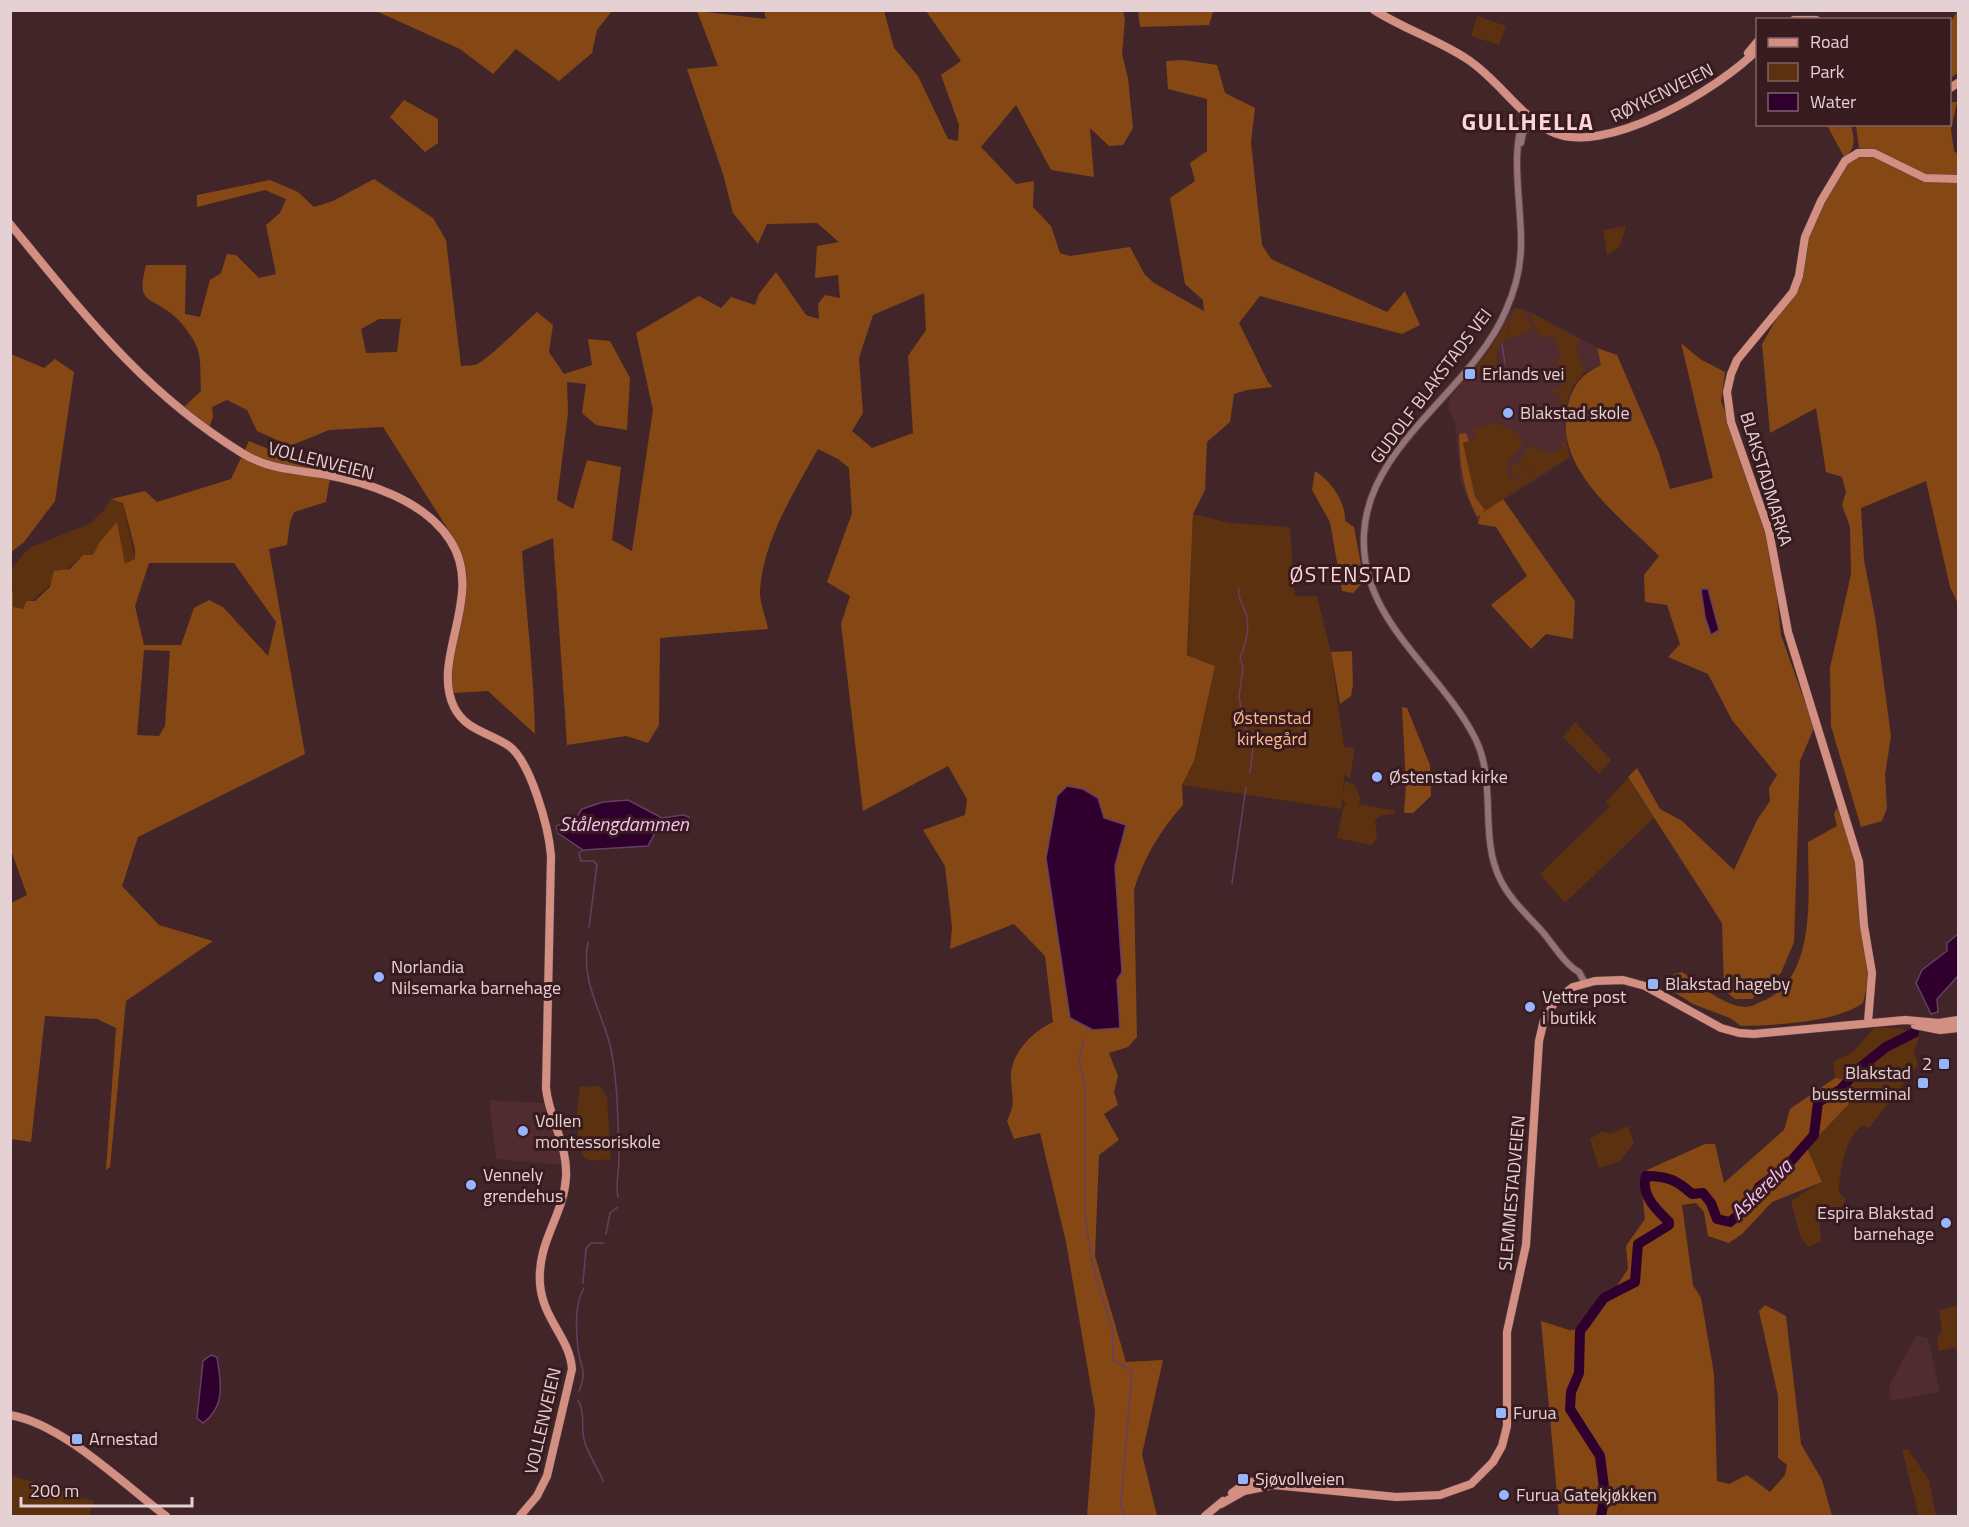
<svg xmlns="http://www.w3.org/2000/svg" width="1969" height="1527" viewBox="0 0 1969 1527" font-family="'Titillium Web',sans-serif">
<rect width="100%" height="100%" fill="#422529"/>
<path fill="#502b30" d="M1516,307l17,6 63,34 5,18 -18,8 -10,14 -10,32 7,39 -90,57 -2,7 -17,-39 -6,-60 -7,-16 2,-9 44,-56 16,-31z
M489,1100l55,3 19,62 -67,-6z
M1916,1335l12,3 12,54 -49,9 -2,-15z"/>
<path fill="#5c310f" d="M1477,16l29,10 -7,19 -28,-9z
M1626,226l-6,20 -13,9 -4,-25z
M1515,309l10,2 8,20 -27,8c4,-10 3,-23 9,-30z
M1529,312l50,27 -3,13 10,19 -14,16 -11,33 -2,-9 2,-13 -8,-7 2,-4 5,3 2,-5 -4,-5 1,-3 -5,-5 5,-5 -4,-8 6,-2 -8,-22 -8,3 -6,-2z
M1509,319l-3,18 -10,14 1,17 -18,5 -9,10 -2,-3c13,-16 28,-41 41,-61z
M1497,423l21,11 5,8 -5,10 -10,9v15l19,6 -17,-10 5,-10 17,9 -3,8 4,-9 -14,-7 7,-13 4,2 -2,-8 21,10 11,-4 5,-10 4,17 -84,53 -10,-13 -12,-54 13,-4 -2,-10z
M111,499l12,4 12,56 -10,6 -8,-42 -18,20 -6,12h-10l-60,54 -10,-2 -2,-38 18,-21 60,-24 14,-13z
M1193,514l38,9 59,4 5,69h22l14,56 13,95 11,1 -5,30 -6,-3 -1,23 2,-17 10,4 5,12 -1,7 37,7 -1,3 -14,1 -6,6 2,17 -5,7 -35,-7 7,-33h3l-4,-6 -2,10 -159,-24 12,-24 21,-95 -27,-11z
M1575,722l36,38 -12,14 -36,-37z
M1628,778l26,40 -89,85 -25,-29 70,-68 -4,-4z
M1875,1027l27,2 17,8 -5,15 4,13 -49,63 -6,-2c-18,8 -24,49 -24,67l7,6 -8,14h-6l-2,-7 -12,3 3,32 -13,6 -8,-11 -9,-35 30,-19 -14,-34 41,-43 6,-24 -19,-3 -2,-16 20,-10z
M600,1086l7,11 4,62 -21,2 -8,-6 -6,-35 4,-33z
M1628,1126l6,17 -15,19 -20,6 -9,-29 12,-8 9,3z
M1958,1305v45l-5,-2 -14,3 -2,-11 5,-9 -3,-21z
M1908,1449l21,31 7,36h-17l-17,-66z
M10,1475l84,26 -5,15h-78z"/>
<path fill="#854815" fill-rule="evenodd" d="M1123,10l2,10 -3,34 6,24 5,50 -10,17 -14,1 -19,-18 4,49 -43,-7 -35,-65 -35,42 35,37 18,-3 -1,26 18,19 9,27 10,3 60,-9 15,28 9,8 50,28 -1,-11 -18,-16 -15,-86 25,-17 -5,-18 17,-12v-52l-39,-10 -2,-28 17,-1 34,5 8,28 30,15 -4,34 11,103 9,14 116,53 18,-21 15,34 -18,9 -142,-38 -21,27 29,59 5,5 -26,3 -13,4 -4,28 -23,20 -2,48 -12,24 -6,141 28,11 -21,95 -12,24 1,20c-22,24 -40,54 -49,85l3,147 -9,10 -19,6 9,23 -4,16 4,13 -14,9 15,26 -20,15 -4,101 31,106 37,-2 -21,94 15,62h-70l8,-105 -29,-169 -26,-109 -26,6 -7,-18c9,-19 5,-22 4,-41 -2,-26 21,-48 42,-58l-8,-66 -31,-32 -64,25 2,-22 -7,-61 -22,-36 42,-15 2,-16 -19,-33 -85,45 -22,-187 9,-28 -23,-14 25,-69 -3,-45 -11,-9 -20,-10c-24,43 -56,93 -58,144 0,11 6,25 8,36l-108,9 -1,87 -11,18 -22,-7 -59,9 -14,-207 -31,13c4,61 12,122 13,183l-47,-43 -36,2 -1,-18 16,-99 -11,-34 -73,-115 -54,3 -39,16 -33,-15 -10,-21 -20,-10 -15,7 1,10 -4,11 -26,-20 18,-17c-1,-13 1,-34 -5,-46 -4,-9 -15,-24 -23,-30 -24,-20 -37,-10 -27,-50h40l-1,49 15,3 10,-37 11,-7 6,-19 9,1 23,23 17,-4 -10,-49 14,-12 6,-14 -21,-9 -68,17v-12l73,-15 28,12 16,15 19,-6 41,-22 59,39 13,22 15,126c4,-1 10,0 14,-1 10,-2 51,-44 62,-53l16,13 -4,27 15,22 28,-9 -4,-26 22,2 20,37 -3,52 -31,-5 -14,-12 4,-29 -19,-2 1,31 -11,87 16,9 14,-49 34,7 -9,73 20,11 21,-141 -17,-77 63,-37 22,12 10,-11 24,8 4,-11 17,-22 30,43 13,4 -1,-15 7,-9 15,3 -2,-23 -23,3 2,-32 22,-4 -22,-19 -50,1 -9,20 -25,-31 -10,-39 -36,-105 31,-3 -21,-55 69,8 -2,-8h120l10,37 24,28 30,63 10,2 1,-16 -18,-50 20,-14 -35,-50zM924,293l2,37 -18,26 5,77 -41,15 -20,-17 11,-18 -4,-55 14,-43zM379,319h22l-4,33 -31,1 -5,-24zM1057,796l41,2 6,20 22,8 -11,40 7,106 -5,8 3,48 -27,2 -47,-172z
M1958,10v63l-8,5v-55z
M376,11l236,-1v1l-15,19 -5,23 -33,28 -43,-32 -23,25 -33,-25z
M1138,11v-1l80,1 -5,1 -4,13 -69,2z
M404,100l34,19v24l-13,9 -35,-35z
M1950,102h7l-6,28 3,21 4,3v20c-38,11 -63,-22 -99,-26l-3,-23 94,-1z
M1827,125h24c3,13 6,24 -7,32z
M1874,154l36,20 48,5v425l-8,-17 -24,-106 -65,27 3,52 11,57 16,119 -6,39 2,33 -5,13 -21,6 -30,-101 -1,-58 21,-94 -1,-47 -8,-22 4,-13 -4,-15 -16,-5 -10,-64 -46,25 -8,-89 30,-53 15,-59 42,-75z
M1681,343l19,16 25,13 -4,29 38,101 14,58 8,75 33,93 -14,33 -6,181 -13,31 -29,26h-17l-11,-9 -2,-67 -94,-146 9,-9 23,41 22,12 52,49 23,-50 13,-19 -1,-13 8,-13 -45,-55 -24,-46 -40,-17 12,-13 -13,-39 -22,-3 -1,-27 15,-19c-40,-41 -110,-90 -90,-155 6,-19 14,-27 32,-36l-4,-17 20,7 42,98 11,36 43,-11z
M11,354l33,14 11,-9 19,13 -19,129 -31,41 -13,10z
M1466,433l3,8 -6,2 12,54 10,13 -3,3 21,-14 72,102 -2,38 -27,-5 -15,15 -40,-44 36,-29 -31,-49 -18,-3 2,-9 -3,1c-15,-27 -17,-52 -18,-82z
M249,441l50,21 18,-7 13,23 -4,24 -32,10 -4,10 -3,23 -18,4 36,205 -167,83 -16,49 37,39 54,16 -87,60 -16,166 -4,3 10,-142 -19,-9 -52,-3 -14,126 -20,-3v-236l16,-8 -16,-45v-258l2,1v14l10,2 4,-8h8l15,-14 4,-16 16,-2 13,-14h10l6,-12 18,-21 8,42 10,-5v-10l-12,-46 -12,-4 34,-8 12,11 74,-23zM149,563h85l42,59 -8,34 -45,-49 -14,-7 -15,8 -13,37h-37l-9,-39zM144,650l26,1 -5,75 -6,10 -22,-1z
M1315,471c16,10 31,31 30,50l9,6 10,54 -11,12 -11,-2 -12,-69 -18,-32z
M1352,651l1,34 -2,11 -11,8 -9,-52z
M1402,707l5,1 23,57 1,31 -18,17h-9l2,-28z
M1837,808l19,48 12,125 -5,22c-29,20 -87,22 -122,23l-11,-8 -37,-14 -27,-17 8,-13 8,-2c18,12 40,34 64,35 5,0 12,-4 17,-6 55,-23 45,-110 45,-159l29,-16 -3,-12z
M1835,1078l19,3 -6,24 -41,43 15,34 -50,20 -30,32 -13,9 -21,-7 -4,-24 -8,-9 -14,2 11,80 8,13 13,76 3,107 12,3 18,-9 23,17 15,-17 2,-10 -9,-7v-62l-19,-85 6,-6 21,11 15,128 21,36 10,36h-273l-18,-195 28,9 20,-2 39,-59 -2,-23 19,-27 -4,-38 6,-11 58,-26h10l9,39 60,-53 6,-21z"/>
<path fill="#2f002e" stroke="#663f60" stroke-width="1.5" d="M1701,589h7l11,41 -8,5 -6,-18z
M1067,786l16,3 15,9 6,20 22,7 -11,41 7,106 -5,8 3,48 -27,2 -23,-12 -24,-160 11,-62z
M628,800l34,18 21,-3 6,2 -3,8 -29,4 -9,17 -65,4 -25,-17 -2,-7 19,-6 7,-11 21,-7z
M1958,934v42l-21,23 1,13 -7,2 -15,-31 6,-13 25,-19v-8z
M211,1355l6,2c4,26 9,49 -14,66l-6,-5 6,-57z"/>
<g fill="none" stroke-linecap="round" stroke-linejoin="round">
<path stroke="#663f60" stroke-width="1.5" d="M1502,344l3,20
M1239,588c-2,9 3,14 6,23 6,13 1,33 -5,47l3,10 -4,28 4,25 10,25 -3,27
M583,850l-4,3 2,8h13l3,4 -8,62
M1232,883l14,-96
M588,942c-8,40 15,71 23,107 7,35 7,75 8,111 0,12 -4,24 -1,37
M1084,1040l-5,19 6,29v128l7,46 21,71v27l19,11 -11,133 4,12
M606,1234l4,-21 8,-6
M583,1283l3,-34 5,-6h12
M579,1391c9,-21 1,-23 -1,-42 -2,-20 -4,-43 6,-61
M578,1400c8,13 2,29 7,43 4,13 13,25 18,38"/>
<path stroke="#2f002e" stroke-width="10" d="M1601,1516l4,-21 -5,-39 -30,-47 1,-17 8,-19 1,-42 24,-33 31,-16 3,-38 31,-19v-3c-12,-12 -29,-27 -23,-46 21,0 31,4 46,18l11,-1 8,10 6,16 13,3 20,-17 9,-18 26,-19 29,-33 4,-33 22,-12 21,-23 25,-20 28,-14"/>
<g stroke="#5d4447" stroke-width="8">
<path id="minor" d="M1527,113c-19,32 -5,93 -6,131 0,22 -6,46 -15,66 -33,80 -138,134 -142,224 -5,87 77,135 112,206 21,44 3,96 24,139 9,19 26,35 40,50 12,13 24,35 39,43l6,11
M1521,143l2,-10 11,-13"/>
</g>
<g stroke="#5d4447" stroke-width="9">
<path id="major" d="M1374,10c30,19 64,30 93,49 31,20 51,55 83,72 52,28 171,-43 208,-82
M1794,20h22
M1748,53l10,-12
M1950,88l8,-5
M10,224c73,89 133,168 232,229 26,16 51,17 80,21 45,8 102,26 128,66 36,55 -20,118 4,167 12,24 35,25 55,39 22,16 40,83 42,110l-5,232c3,31 22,57 20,89 -2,39 -29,63 -26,107 3,36 30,54 32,85l-25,107 -10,20 -17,20
M1868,1022l4,-49 -8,-47 -5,-64 -71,-230 -19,-101 -38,-109 -4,-30 4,-18 6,-14 56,-68 6,-16 6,-39 16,-36 24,-40 13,-8h16l51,25 33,1
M1915,1025l25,5 18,-2
M10,1415c53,9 113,69 156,101
M1232,1493c22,-18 45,-16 71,-10
M1221,1504l23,-13 30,-6 122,12 44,-2 31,-11 22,-22 9,-16 5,-20v-94l19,-87 13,-204 5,-21 12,-20 17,-13 22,-6 28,-1 22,6 76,42 18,5 15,1 151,-14 34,3 19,-3
M1205,1516l18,-15"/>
</g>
<use href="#minor" stroke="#957275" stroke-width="6"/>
<use href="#major" stroke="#d48f83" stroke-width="8"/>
</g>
<g fill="#95b6fd" stroke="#371b1f" stroke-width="2">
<rect x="1464" y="368" width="12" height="12" rx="3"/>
<circle cx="1508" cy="413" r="6"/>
<circle cx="1377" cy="777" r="6"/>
<circle cx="379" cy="977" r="6"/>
<rect x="1647" y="978" width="12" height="12" rx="3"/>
<circle cx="1530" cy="1007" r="6"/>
<rect x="1938" y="1058" width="12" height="12" rx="3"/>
<rect x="1917" y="1077" width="12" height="12" rx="3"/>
<circle cx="523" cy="1131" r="6"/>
<circle cx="471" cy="1185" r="6"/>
<circle cx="1946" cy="1223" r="6"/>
<rect x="1495" y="1407" width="12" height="12" rx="3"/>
<rect x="71" y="1433" width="12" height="12" rx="3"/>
<rect x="1237" y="1473" width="12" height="12" rx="3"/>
<circle cx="1504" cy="1495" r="6"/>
</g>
<g text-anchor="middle" stroke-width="6" stroke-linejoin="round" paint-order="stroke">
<g font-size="18" fill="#e5d1d3" stroke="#371b1f">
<text transform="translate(1662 93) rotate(-26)" y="6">RØYKENVEIEN</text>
<text transform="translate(1431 386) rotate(-53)" y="6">GUDOLF BLAKSTADS VEI</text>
<text transform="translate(321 461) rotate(14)" y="6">VOLLENVEIEN</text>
<text transform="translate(1766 479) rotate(73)" y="6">BLAKSTADMARKA</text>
<text transform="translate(1512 1193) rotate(-85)" y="6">SLEMMESTADVEIEN</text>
<text transform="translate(543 1421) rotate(-77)" y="6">VOLLENVEIEN</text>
</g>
<g font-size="18" fill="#e5d1d3" stroke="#371b1f" text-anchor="start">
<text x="1482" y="380">Erlands vei</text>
<text x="1520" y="419">Blakstad skole</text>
<text x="1389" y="783">Østenstad kirke</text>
<text x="391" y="973">Norlandia<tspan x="391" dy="21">Nilsemarka barnehage</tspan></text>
<text x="1665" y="990">Blakstad hageby</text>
<text x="1542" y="1003">Vettre post<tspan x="1542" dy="21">i butikk</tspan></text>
<text x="1932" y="1070" text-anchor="end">2</text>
<text x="1911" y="1079" text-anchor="end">Blakstad<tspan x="1911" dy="21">bussterminal</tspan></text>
<text x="535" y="1127">Vollen<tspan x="535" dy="21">montessoriskole</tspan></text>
<text x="483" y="1181">Vennely<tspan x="483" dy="21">grendehus</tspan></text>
<text x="1934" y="1219" text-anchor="end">Espira Blakstad<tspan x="1934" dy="21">barnehage</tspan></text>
<text x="1513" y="1419">Furua</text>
<text x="89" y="1445">Arnestad</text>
<text x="1255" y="1485">Sjøvollveien</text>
<text x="1516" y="1501">Furua Gatekjøkken</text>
</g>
<g font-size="18" fill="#fbba8e" stroke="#371b1f">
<text x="1272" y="724">Østenstad<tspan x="1272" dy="21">kirkegård</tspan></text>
</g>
<g font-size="20" font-style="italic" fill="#f9bff4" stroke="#371b1f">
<text x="624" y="831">Stålengdammen</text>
<text transform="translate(1761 1189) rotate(-44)" y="7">Askerelva</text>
</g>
<g font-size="21" letter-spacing="1.5" fill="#fed6d9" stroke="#371b1f">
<text x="1351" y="582">ØSTENSTAD</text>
</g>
<g font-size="24" font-weight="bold" letter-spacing="1.5" fill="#fed6d9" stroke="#371b1f">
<text x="1528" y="130">GULLHELLA</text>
</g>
</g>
<rect width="1969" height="1527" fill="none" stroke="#e5d1d3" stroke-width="24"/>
<rect x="1756" y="18" width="195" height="108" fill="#371b1f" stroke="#7d6467" stroke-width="1.5"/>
<rect x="1768" y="38" width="30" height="9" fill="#d48f83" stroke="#7d6467" stroke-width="1.5"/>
<text x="1810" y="48" font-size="18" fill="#e5d1d3">Road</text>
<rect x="1768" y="63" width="30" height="18" fill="#5c310f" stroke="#7d6467" stroke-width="1.5"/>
<text x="1810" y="78" font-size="18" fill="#e5d1d3">Park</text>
<rect x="1768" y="93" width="30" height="18" fill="#2f002e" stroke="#7d6467" stroke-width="1.5"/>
<text x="1810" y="108" font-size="18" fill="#e5d1d3">Water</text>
<path d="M21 1497v9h171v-9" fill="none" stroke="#e5d1d3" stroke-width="3"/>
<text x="30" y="1497" font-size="18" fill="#e5d1d3" stroke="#371b1f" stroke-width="4.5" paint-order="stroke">200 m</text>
</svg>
